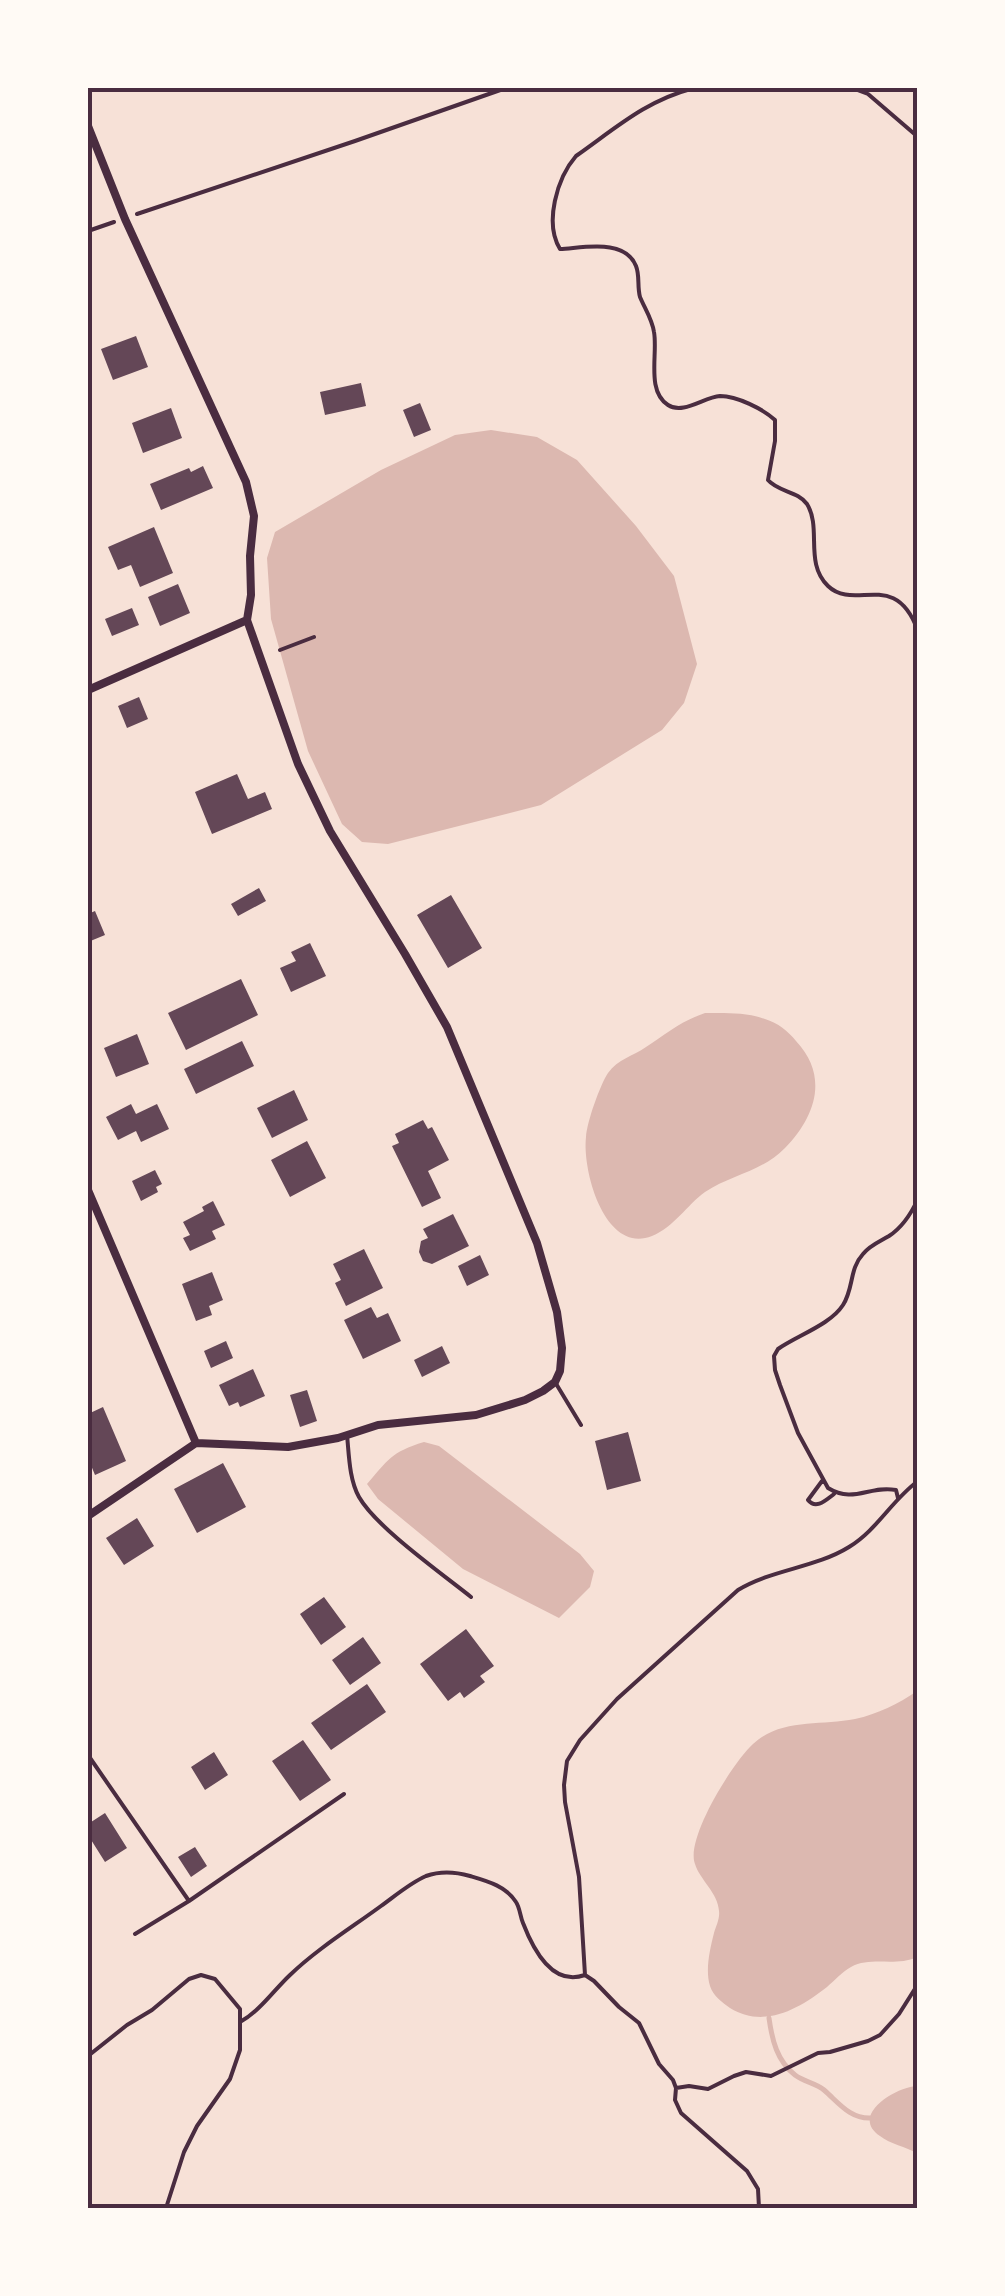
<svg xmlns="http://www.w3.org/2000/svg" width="1005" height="2296" viewBox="0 0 1005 2296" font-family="'IBM Plex Serif',serif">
<rect width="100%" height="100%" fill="#f7e1d7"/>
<path fill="#dcb8b0" d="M491,430l46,7 40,23 59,66 38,50 23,88 -13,39 -22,27 -121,75 -153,39 -26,-2 -20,-18 -34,-73 -37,-132 -4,-61 8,-26 106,-62 74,-35z
M705,1013c20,0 41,-1 60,6 13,4 23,12 31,22 33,35 20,75 -11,107 -22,23 -54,27 -80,44 -18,13 -31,35 -53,44 -47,19 -70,-65 -66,-99 1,-15 14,-52 22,-64 10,-14 25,-17 38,-26 20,-13 35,-26 59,-34z
M424,1442l15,4 141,108 14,17 -4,16 -31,31 -96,-49 -85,-70 -11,-15c21,-24 24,-32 57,-42z
M917,1691v266c-21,10 -46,-1 -66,10 -9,5 -16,13 -24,20 -28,22 -63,42 -97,21 -8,-6 -17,-12 -20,-22 -5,-16 0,-37 4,-53 2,-7 6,-14 5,-22 -1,-18 -19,-31 -24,-47 -10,-25 38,-102 58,-120 28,-26 67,-18 102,-25 23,-5 43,-15 62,-28z
M917,2086h1l-1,67c-11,-6 -27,-9 -37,-17 -31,-21 16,-49 37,-50z"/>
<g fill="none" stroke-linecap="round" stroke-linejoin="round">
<path stroke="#dcb8b0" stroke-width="5" d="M769,2018c3,22 8,43 26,57 9,7 21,8 29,15 15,13 26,29 47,28"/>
</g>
<path fill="#644757" d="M136,336l12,31 -35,13 -12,-31z
M361,383l5,23 -41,9 -5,-23z
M420,403l11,27 -17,7 -11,-27z
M171,408l11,30 -39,15 -11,-30z
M203,466l10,22 -52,22 -11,-26 39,-16 2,4z
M154,527l19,46 -33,14 -9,-22 -13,5 -10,-23z
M178,584l12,29 -30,13 -12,-29z
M132,608l7,17 -27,11 -7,-17z
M139,697l9,22 -21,9 -9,-22z
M237,774l11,25 17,-7 7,17 -60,25 -17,-42z
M259,888l7,13 -28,15 -7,-12z
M451,895l31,53 -34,20 -31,-53z
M95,911l10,24 -17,7v-28z
M310,943l16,33 -35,16 -11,-24 16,-7 -5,-9z
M241,979l17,36 -72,35 -18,-37z
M137,1034l12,30 -33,13 -12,-29z
M242,1041l12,25 -58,28 -12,-25z
M294,1090l14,30 -36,18 -15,-30z
M131,1104l5,10 21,-10 12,25 -28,13 -5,-11 -18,9 -12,-23z
M423,1120l5,9 4,-2 17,33 -21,11 13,27 -19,9 -30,-61 7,-3 -4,-9z
M307,1141l19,37 -36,19 -19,-37z
M155,1170l7,14 -6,3 2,5 -17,9 -9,-20z
M213,1201l12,24 -13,6 4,8 -26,12 -7,-13 7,-3 -7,-13 21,-11 -2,-4z
M453,1214l16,32 -37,18 -9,-3 -4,-9 2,-11 7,-3 -5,-9z
M364,1249l19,39 -37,18 -11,-23 6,-3 -8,-16z
M480,1255l9,20 -22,11 -9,-20z
M212,1272l11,28 -14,6 3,9 -16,6 -14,-37z
M371,1307l6,11 11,-5 13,28 -38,18 -19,-39z
M226,1341l7,17 -22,10 -7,-17z
M442,1346l8,17 -28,14 -8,-17z
M253,1369l12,27 -25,11 -2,-5 -9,4 -10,-21z
M307,1390l10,31 -17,6 -10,-32z
M103,1407l23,54 -31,14 -7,-17v-44z
M628,1432l13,49 -34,9 -12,-49z
M223,1463l23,44 -49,26 -23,-44z
M137,1518l17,28 -30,19 -18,-27z
M324,1597l22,30 -25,18 -21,-31z
M466,1629l28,37 -14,10 5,6 -21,16 -4,-6 -12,9 -28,-37z
M363,1637l18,26 -31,22 -18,-25z
M367,1684l19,28 -55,38 -20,-27z
M303,1740l28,40 -31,21 -28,-40z
M214,1752l14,23 -23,15 -14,-23z
M105,1813l22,35 -22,14 -17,-27v-11z
M195,1847l12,19 -16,11 -13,-20z"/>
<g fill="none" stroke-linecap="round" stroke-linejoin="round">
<path stroke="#4a2c40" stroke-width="4" d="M137,214l218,-73 151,-53
M88,231l26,-9
M280,650l34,-13"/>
<path stroke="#4a2c40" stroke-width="4" d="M694,88c-49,13 -78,40 -118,68 -19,22 -32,67 -16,93 23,-1 65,-11 76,17 4,10 1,20 4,31 5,12 12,22 14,35 4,22 -8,59 14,73 15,10 36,-8 52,-9 17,0 43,13 55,24v21l-7,39c10,12 30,11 39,24 15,24 -3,59 21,82 27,26 67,-18 90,45
M775,88h4
M852,88l16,6 50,43
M555,1382l26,43
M347,1435c2,19 2,44 12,62 17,30 82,76 112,100
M822,1481l-14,19c8,10 18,0 26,-6
M898,1498l-2,-8c-27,-5 -42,14 -68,-2l-30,-55 -18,-48 -5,-15 -1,-14 4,-7c20,-14 52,-24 65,-44 11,-17 6,-36 20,-51 7,-9 16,-12 26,-18 14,-9 22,-22 29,-37
M88,1755l101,146 155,-107
M135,1934l54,-33
M240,2022c21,-12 33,-31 50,-47 27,-26 61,-47 91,-69 14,-10 29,-23 45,-30 14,-5 30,-4 44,0 17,5 36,10 46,26 4,6 4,14 7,21 10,26 29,64 62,52
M88,2056l39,-31 25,-15 37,-31 12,-4 14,4 25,30v41l-10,29 -33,47 -13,26 -18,56
M676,2088l13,-2 19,3 26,-13 12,-4 25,4 47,-23 12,-1 38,-11 12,-6 19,-21 19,-30
M759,2208l-1,-19 -11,-18 -66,-58 -6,-13 1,-12 -3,-8 -14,-16 -20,-41 -20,-16 -25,-26 -9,-6 -6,-98 -14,-75 -1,-17 3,-24 13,-21 37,-41 121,-109c35,-21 77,-22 111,-43 28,-17 43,-47 69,-66"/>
<path stroke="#4a2c40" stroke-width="8" d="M88,126l37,93 121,263 8,34 -4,40 1,39 -4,25 51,144 32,67 75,123 42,73 90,216 20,69 5,36 -2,23 -5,11 -12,9 -18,9 -49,15 -98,10 -40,13 -50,9 -92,-4 -108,73
M88,690l159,-70
M88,1190l108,253"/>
</g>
<rect width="1005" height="2296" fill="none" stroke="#fffaf5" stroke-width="180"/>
<rect x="90" y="90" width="825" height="2116" fill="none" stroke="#4a2c40" stroke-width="4"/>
</svg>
